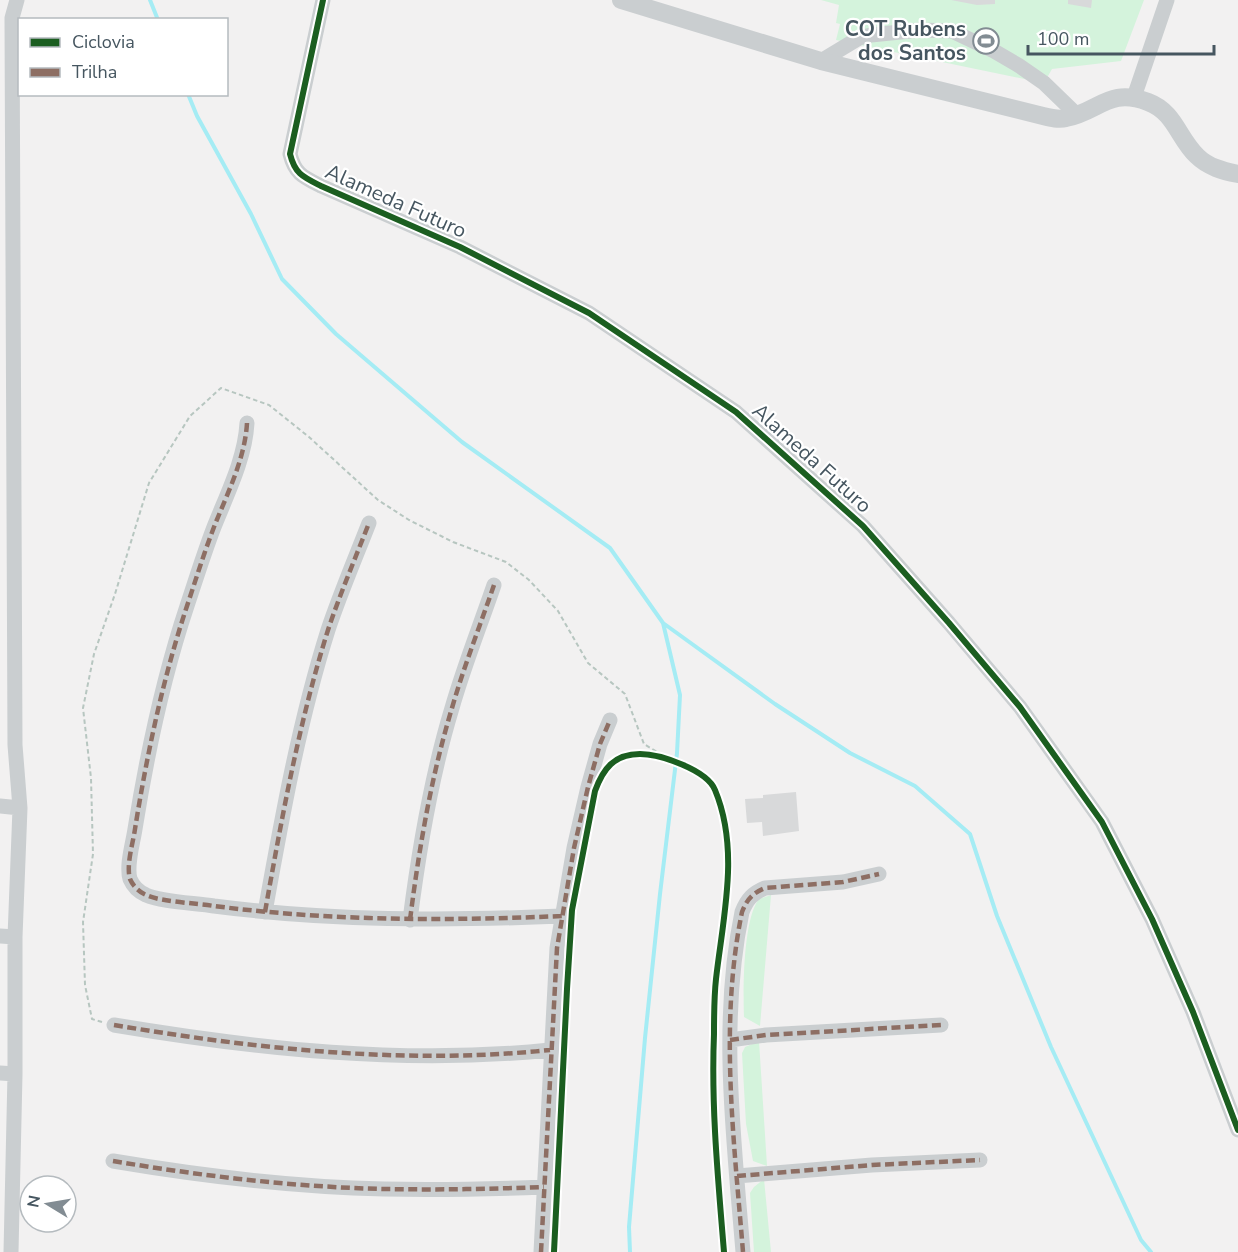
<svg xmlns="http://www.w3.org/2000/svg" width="1238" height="1252" viewBox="0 0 1238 1252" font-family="'Nunito Sans',sans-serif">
<rect width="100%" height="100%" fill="#f2f1f1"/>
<path fill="#d4f3dc" d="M821,0h323l-23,61 -69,8 -8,14 -208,-43 4,-16 -4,-1 3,-18z
M771,895l-11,131 -16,-9c-1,-27 -1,-98 15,-118z
M759,1041l8,125 -14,-5 -7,-37 -4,-71 3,-6z
M764,1179l7,73h-17l-4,-59 4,-6z"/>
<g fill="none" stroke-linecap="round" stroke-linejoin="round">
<path stroke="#a5ecf4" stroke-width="4" d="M150,0l8,20
M188,94l9,22 54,98 31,65 54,55 126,108 148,106 53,75 17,72 -3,58 -17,141 -15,144 -16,189 1,25
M663,623l112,81 75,49 65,33 55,48 27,82 54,131 90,193 10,12"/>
</g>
<path fill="#d8d9da" d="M951,0h44v4l-18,1z
M1068,0h24l-1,8 -23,-4z
M796,792l3,39 -36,5 -1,-14 -15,1 -2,-24 18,-1v-3z"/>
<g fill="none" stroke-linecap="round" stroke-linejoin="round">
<path stroke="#b7c6c0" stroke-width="2" stroke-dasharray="4.5 3" stroke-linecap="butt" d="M102,1022l-10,-3 -7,-34 -2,-63 10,-68 -2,-76 -8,-70 11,-54 21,-60 34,-111 41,-67 31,-28 48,17 40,32 69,63 31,20 44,22 53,20 23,18 29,31 30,52 37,31 19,50 26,16"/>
<path stroke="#caced0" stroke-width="15" d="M323,0l-33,154c5,20 13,23 31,32l139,61 129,66 147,99 127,114 86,97 71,84 82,115 50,97 41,93 45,118
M821,61l38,-23 12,-3 49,-5 32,1 42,20 24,14 26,18 32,31
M1134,97l33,-97
M247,423c-2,36 -20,71 -33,104 -10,26 -18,52 -27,79 -24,72 -40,148 -52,223 -2,14 -9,36 -5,50 3,7 9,13 16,16 15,7 50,8 68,11 116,15 231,15 348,10
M0,806l20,2
M265,912c17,-95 34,-190 63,-282 12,-36 27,-71 41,-107
M410,920c9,-71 21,-143 42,-212 12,-42 28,-82 42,-123
M0,936l15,1
M114,1025c143,24 291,40 436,25
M730,1040l36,-5 175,-10
M0,1073l15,1
M113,1161c89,15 181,26 271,28 53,1 107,0 160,-2
M737,1176l135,-11 108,-5
M11,1252l4,-178v-137l5,-129 -5,-63 -3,-727 5,-18
M541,1252l16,-304 17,-100 14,-61 12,-43 10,-24
M743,1252c-9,-112 -24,-229 -1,-340 5,-13 11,-19 23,-24l78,-6 36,-8"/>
<path stroke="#caced0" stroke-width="18" d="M621,0l200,61 222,55c8,2 16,4 23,2 34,-7 43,-31 82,-16 27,10 30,36 49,54 11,11 26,15 41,18"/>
<path stroke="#8d6e63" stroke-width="4.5" stroke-dasharray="9 4.5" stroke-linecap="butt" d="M247,423c-2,36 -20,71 -33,104 -10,26 -18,52 -27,79 -24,72 -40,148 -52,223 -2,14 -9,36 -5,50 3,7 9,13 16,16 15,7 50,8 68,11 116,15 231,15 348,10
M265,912c17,-95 34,-190 63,-282 12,-36 27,-71 41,-107
M410,920c9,-71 21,-143 42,-212 12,-42 28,-82 42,-123
M114,1025c143,24 291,40 436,25
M730,1040l36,-5 175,-10
M113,1161c89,15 181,26 271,28 53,1 107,0 160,-2
M737,1176l135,-11 108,-5
M541,1252l16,-304 17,-100 14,-61 12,-43 10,-24
M743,1252c-9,-112 -24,-229 -1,-340 5,-13 11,-19 23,-24l78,-6 36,-8"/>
<g stroke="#fff" stroke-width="10">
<path id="cycleway" d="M323,0l-33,154c5,20 13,23 31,32l139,61 129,66 147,99 127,114 86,97 71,84 82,115 50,97 41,93 45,118
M554,1252l13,-263 5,-79 23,-119c8,-22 19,-37 45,-37 20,0 67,16 75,36 25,60 8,127 1,189 -2,18 -2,36 -2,55 -3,72 4,145 10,218"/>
</g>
<use href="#cycleway" stroke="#1b5e20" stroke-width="6"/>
</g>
<defs>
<g id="stadium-ring" transform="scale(1.35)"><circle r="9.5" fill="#fff" stroke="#828c93" stroke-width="1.5"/><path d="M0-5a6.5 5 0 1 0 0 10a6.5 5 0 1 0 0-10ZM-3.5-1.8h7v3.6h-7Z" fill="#828c93"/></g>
</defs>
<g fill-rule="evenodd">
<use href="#stadium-ring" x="986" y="41"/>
</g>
<g text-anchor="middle" stroke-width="4.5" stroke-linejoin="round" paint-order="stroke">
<g font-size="21" font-weight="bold" fill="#465660" stroke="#fff" text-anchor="end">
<text x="966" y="36">COT Rubens<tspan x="966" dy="24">dos Santos</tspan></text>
</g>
<g font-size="21" fill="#465660" stroke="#fff">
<text transform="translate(396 201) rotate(24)" y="7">Alameda Futuro</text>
<text transform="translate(812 458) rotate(42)" y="7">Alameda Futuro</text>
</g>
</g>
<rect x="18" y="18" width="210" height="78" fill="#ffffff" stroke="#b5bbbf" stroke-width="1.5"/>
<rect x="30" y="38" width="30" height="9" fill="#1b5e20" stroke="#b5bbbf" stroke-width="1.5"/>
<text x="72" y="48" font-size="18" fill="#465660">Ciclovia</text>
<rect x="30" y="68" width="30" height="9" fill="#8d6e63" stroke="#b5bbbf" stroke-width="1.5"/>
<text x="72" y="78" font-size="18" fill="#465660">Trilha</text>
<g transform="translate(48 1204) rotate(281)"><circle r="28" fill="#ffffff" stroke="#b5bbbf" stroke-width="1.5"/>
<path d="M0-4.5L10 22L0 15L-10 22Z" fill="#828c93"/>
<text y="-9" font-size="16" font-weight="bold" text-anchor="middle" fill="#465660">N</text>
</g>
<path d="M1028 45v9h186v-9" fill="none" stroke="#465660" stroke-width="3"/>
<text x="1037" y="45" font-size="18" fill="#465660" stroke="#ffffff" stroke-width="4.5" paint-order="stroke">100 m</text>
</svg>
